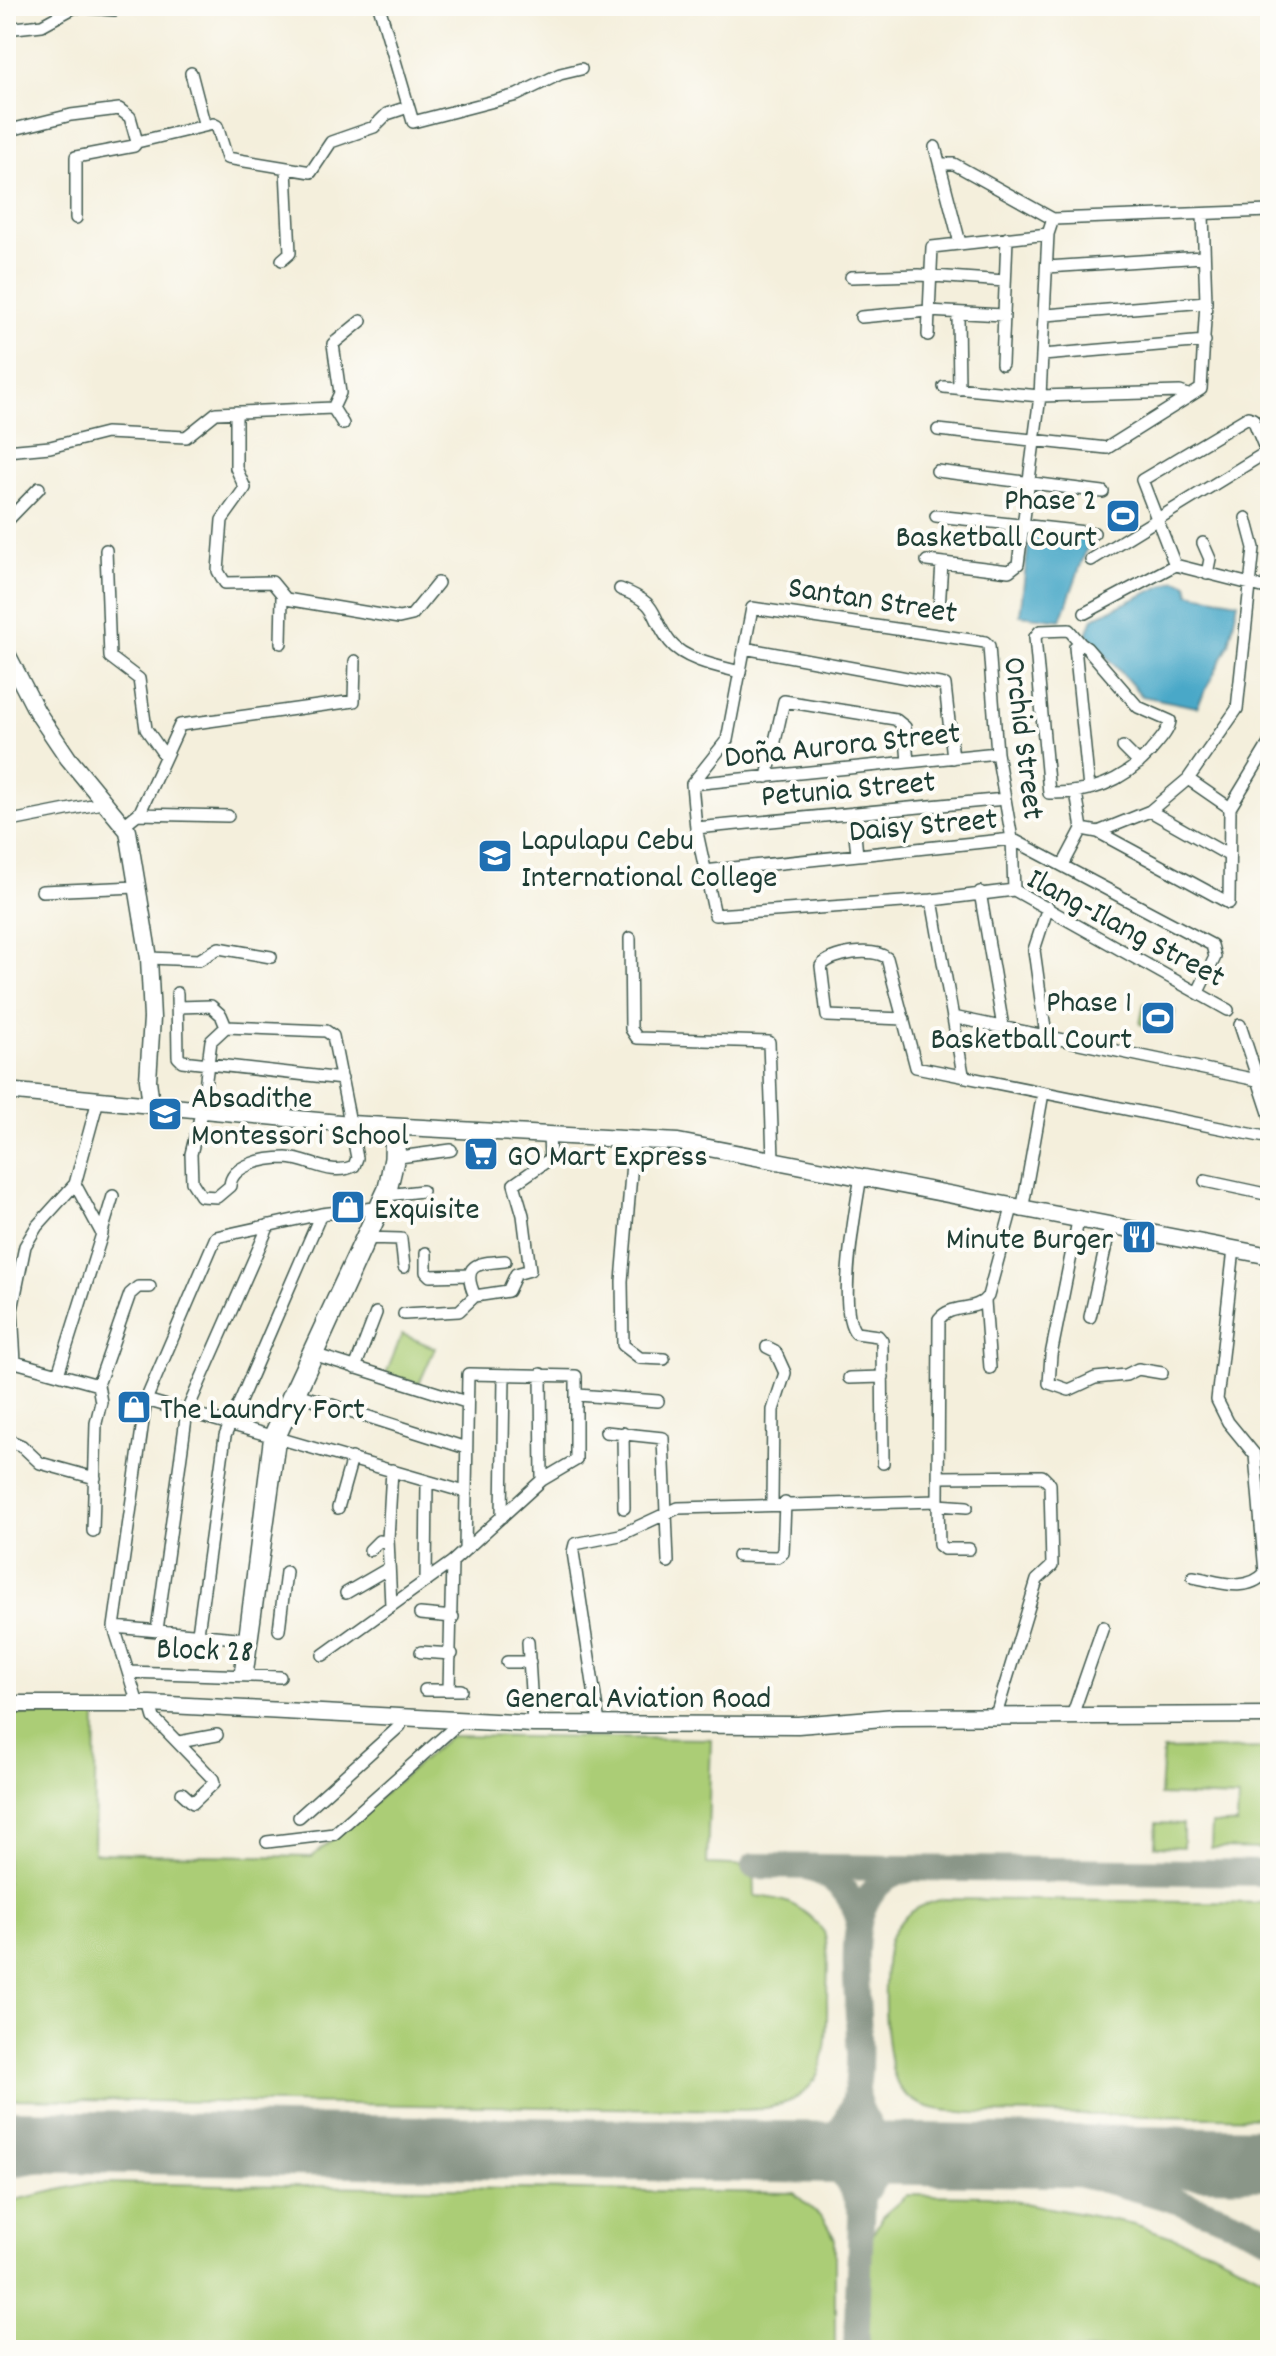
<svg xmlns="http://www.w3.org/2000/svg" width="1276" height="2356" viewBox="0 0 1276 2356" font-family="Dekko,sans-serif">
<rect width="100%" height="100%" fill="#fdfcf7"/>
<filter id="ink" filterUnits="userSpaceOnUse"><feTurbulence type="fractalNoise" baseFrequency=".0125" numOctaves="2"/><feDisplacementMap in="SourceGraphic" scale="16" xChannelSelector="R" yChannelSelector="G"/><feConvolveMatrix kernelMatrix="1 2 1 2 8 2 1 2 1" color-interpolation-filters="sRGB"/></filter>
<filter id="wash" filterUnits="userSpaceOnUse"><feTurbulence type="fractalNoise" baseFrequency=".006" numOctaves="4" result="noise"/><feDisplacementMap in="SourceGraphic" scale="32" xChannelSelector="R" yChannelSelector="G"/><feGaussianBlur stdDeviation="1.8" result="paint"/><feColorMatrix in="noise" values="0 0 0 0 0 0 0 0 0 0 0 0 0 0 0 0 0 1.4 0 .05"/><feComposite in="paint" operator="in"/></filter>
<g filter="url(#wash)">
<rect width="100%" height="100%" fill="#f4efdc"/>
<path fill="#abcd76" stroke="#658555" stroke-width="2" d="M1144,1004l31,7 -4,20 -31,-7z
M402,1334l33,14 -16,36 -33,-10z
M6,1714l90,1 -2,138 218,4 138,-121 261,3 -4,125 47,2 1,30c31,2 50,11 69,36 6,22 3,46 3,69 1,66 -6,106 -82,109l-739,-11z
M1270,1748v101l-59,-1 1,-24h25l1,-26 -78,-3 3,-45z
M1156,1823l27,1v23l-28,-1z
M945,1899l325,4v215l-295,-5c-25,-2 -57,-2 -74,-23 -18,-21 -21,-130 -9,-155 10,-22 31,-32 53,-36z
M90,2183l704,10 29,26 12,20v111h-829v-148z
M907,2195l81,1 146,28 77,26 59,30v70h-403l4,-112 11,-21z"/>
<path fill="#49a8c8" stroke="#34727e" stroke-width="2" d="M1030,531l60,8 -29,81 -41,-5z
M1175,580l12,3 2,10 49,9 -9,42 -32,63 -55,-11 -55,-62 6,-16z"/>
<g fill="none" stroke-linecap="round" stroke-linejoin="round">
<path stroke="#8a9688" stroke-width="26" d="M754,1866l516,7
M810,1869c26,7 42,25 49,52
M857,2098c8,31 27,49 58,56
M800,2152c128,-26 -10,-256 108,-282
M800,2152c31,7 50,24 59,55
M981,2155c101,18 196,39 289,83
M6,2165l133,-22
M856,2350l6,-154 20,-29 33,-13"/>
<path stroke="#8a9688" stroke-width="62" d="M6,2141l1264,18"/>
</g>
</g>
<g filter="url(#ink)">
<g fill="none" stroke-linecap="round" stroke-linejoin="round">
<g stroke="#3f584d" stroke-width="14">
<path id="street" d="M379,6l34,116 104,-27 43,-21 21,-5
M1266,24l4,-1
M6,29l36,-4 33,-18 40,3
M191,73l13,50
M6,131l65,-16 48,-6 11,8 7,25 76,-18 4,2 10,32 84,14 20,-30 43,-15 13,-13 21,-7
M935,147l25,96
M941,164h13l99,55
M76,218v-61l58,-11 3,-4
M1053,219l217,-8
M282,260l8,-7 -4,-84
M1047,267l156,-10
M851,277l68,-2 86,6
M958,315l1,74
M1046,315l160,-13
M861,317l67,-6 75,4
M928,335l4,-88 116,-13
M1043,355l162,-14
M1002,364l5,-126
M944,387l96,9 140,-4 8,3
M333,408l7,-15 -7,-49 28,-23
M236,412v56l9,20 -23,32 -4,51 7,12 47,-1 14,17 113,19 13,-3 26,-32
M938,430l169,18 94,-59 5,-87 -3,-87
M6,451l44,-4 56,-14 80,4 30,-24 117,-5 10,16
M937,471l166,21
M936,516l158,17
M6,522l33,-34
M1203,543l7,16 -3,15
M106,550l4,107 29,22 7,50 19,27
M1091,560l179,-110
M927,561l82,10 9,-7 22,-168 8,-162 5,-15
M1175,565l-33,-85 106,-63 5,2 17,42
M620,589c42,16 28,24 50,53 14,18 50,25 70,30
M939,609l3,-46
M1085,613l90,-48 95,24
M281,643l1,-46
M1081,644l-12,-14 -29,1 -5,6 14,156c41,1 73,-11 101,-41 8,-10 18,-19 20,-31l-32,-14 -51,-59 -6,-4 -6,3 14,142
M744,648l201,37 8,73
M1123,747l16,16
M767,777l17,-76 111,18 10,8 3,35
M1188,779l42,29
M692,784l305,-31
M1150,811l78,44
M853,813l4,42
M138,814l90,2
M6,822l96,-19
M125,824l15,-12 40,-87 174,-24 1,-40
M696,828l309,-29
M1082,829l16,3 131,71 1,-95 40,-66
M1098,832l52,-21 38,-32 49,-70 17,-161 -8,-30
M1063,865l19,-36 -6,-37
M704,871l308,-32 200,106 3,12 -17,35
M1014,890l-2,-51 -15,-86 -8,-107 -4,-4 -233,-34 -25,132 -35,44 4,44 19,87 217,-15 82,-10 214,120
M42,891l95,-4
M980,892l23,135
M932,900l31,174
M630,938l1,91 6,9 132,4 4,117
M149,958l50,2 20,-12 52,9
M177,993l1,64 4,4 160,18
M178,1007l33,-1 10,9 5,12
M953,1017l304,63
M904,1019l-77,-3 -6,-50c11,-13 52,-19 66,-8l29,109 354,71
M1240,1025l30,91
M226,1027l100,4 7,5 24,122 -3,8c-24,11 -44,-7 -68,-8 -19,0 -55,6 -56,28l-13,11 -16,-1 -9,-14 -1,-28 11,-45 9,-68z
M1046,1036l-12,-86 14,-43
M634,1139l-12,142 1,64 17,13 24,1
M392,1158l59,-8
M861,1176c-5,31 -25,135 -5,157l22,3 4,5 1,122
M1205,1181l65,14
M387,1195l35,-4
M1022,1211l21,-118
M1078,1221l-27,134 -2,28 20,7 26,-12 31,-3 12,-6 24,4
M102,1232l11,-36
M365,1238l36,1 3,28
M426,1253v19l4,4 40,-1
M475,1296c-15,-33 4,-33 30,-35
M985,1301l5,67
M404,1314l55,-3 16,-15 33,-5 8,-17 14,-4 -7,-55 -9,-31 36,-25 -1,-24
M1090,1317l20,-90
M767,1347l8,4 10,22 -12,37 -1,93
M313,1354l153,48
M355,1368l21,-55
M59,1371l43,-137 -27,-50
M541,1374l1,106
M849,1378l34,-1
M98,1385l32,-91 8,-7h12
M294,1393l172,55
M578,1395l80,6
M146,1400l319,92
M606,1432l57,6 5,124
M623,1433l1,75
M6,1439l16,7 18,17 55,15
M939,1477l103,-1 8,8 2,82 -15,14 -41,135
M967,1507l-29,-2 1,40 5,4h25
M338,1508l14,-50
M502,1517l2,-142
M93,1531l3,-108 5,-21 -3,-17 -83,-23 -3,-52 13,-64 12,-20 38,-42 23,-84
M370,1550l9,-9 9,1
M738,1556l39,1 6,-4 2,-50
M1193,1577c24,4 53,17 72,-4l-10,-118 -27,-33 -11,-22 17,-151
M426,1581l1,-100
M346,1593l43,-25
M391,1606l-3,-67 4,-69
M420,1614l33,3
M114,1627l134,12
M157,1630l30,-219 82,-186
M279,1630l7,-58
M198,1633l27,-197 96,-222
M528,1642l5,82
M421,1652l31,2
M323,1655l129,-93 90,-82 34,-20v-84l-108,-2 -3,176
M507,1662h23
M128,1672l152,5
M240,1675l30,-241 114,-246 6,-30 1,-33
M247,1675l33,-238 110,-242 9,-38 1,-32
M425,1690h36
M449,1690l3,-128
M138,1704l-24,-77 32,-227 70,-163 105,-23 62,-7
M150,1704l4,14 59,61 1,4 -21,20 -11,-10
M1072,1716l31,-89
M599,1723l-26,-171 2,-8 45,-9 58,-27 260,-7 1,-182c13,-16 37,-6 49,-23l24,-88
M179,1742l38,-7
M299,1817l101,-91 4,-9
M267,1842l67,-8 126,-112"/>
</g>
<g stroke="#3f584d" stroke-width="19">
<path id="secondary" d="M6,652l31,60 31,46 60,73 21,127 3,60 -4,62 3,25
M6,1091l344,33 328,18 592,114
M6,1704h144l383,20 265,1 97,-8 375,-2"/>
</g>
<use href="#street" stroke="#fff" stroke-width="11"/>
<use href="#secondary" stroke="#fff" stroke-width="16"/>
</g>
</g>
<defs>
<g id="stadium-square" transform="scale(1.8)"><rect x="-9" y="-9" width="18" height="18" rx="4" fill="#1f6fb2" stroke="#fdfcf7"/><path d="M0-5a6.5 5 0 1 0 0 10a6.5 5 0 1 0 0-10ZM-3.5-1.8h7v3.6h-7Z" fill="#fff"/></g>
<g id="university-square" transform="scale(1.8)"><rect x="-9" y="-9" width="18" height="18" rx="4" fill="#1f6fb2" stroke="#fdfcf7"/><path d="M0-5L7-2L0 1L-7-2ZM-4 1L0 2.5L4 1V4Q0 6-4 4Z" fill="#fff"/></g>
<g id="school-square" transform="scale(1.8)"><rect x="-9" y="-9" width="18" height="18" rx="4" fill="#1f6fb2" stroke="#fdfcf7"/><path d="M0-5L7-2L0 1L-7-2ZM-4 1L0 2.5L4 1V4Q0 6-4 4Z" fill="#fff"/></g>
<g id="supermarket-square" transform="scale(1.8)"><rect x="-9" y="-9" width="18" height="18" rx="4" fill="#1f6fb2" stroke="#fdfcf7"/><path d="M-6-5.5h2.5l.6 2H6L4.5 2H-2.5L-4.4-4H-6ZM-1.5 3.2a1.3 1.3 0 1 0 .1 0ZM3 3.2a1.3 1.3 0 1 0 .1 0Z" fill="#fff"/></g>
<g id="shop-square" transform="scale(1.8)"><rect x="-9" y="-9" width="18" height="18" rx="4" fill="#1f6fb2" stroke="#fdfcf7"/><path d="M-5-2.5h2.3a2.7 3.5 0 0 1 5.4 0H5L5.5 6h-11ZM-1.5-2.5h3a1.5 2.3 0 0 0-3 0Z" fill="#fff"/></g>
<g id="restaurant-square" transform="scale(1.8)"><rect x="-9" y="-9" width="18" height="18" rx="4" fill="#1f6fb2" stroke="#fdfcf7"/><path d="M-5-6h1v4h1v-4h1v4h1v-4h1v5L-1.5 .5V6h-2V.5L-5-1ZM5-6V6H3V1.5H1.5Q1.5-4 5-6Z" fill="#fff"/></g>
</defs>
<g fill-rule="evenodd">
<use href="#stadium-square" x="1123" y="516"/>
<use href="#university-square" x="495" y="856"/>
<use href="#stadium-square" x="1158" y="1018"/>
<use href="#school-square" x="165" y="1114"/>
<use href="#supermarket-square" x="481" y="1154"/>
<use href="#shop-square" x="348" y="1207"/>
<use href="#restaurant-square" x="1139" y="1237"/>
<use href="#shop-square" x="134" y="1407"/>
</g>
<g text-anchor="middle" stroke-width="8" stroke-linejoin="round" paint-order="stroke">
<g font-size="32" fill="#1f3d34" stroke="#fdfcf7" text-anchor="start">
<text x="1097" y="509" text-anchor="end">Phase 2<tspan x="1097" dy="37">Basketball Court</tspan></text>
<text x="521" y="849">Lapulapu Cebu<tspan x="521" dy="37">International College</tspan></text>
<text x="1132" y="1011" text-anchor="end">Phase 1<tspan x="1132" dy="37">Basketball Court</tspan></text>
<text x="191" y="1107">Absadithe<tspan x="191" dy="37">Montessori School</tspan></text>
<text x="507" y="1165">GO Mart Express</text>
<text x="374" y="1218">Exquisite</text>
<text x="1113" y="1248" text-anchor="end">Minute Burger</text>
<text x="160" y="1418">The Laundry Fort</text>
</g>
<g font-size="32" fill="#1f3d34" stroke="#fdfcf7">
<text transform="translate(873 598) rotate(9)" y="11">Santan Street</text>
<text transform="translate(1026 738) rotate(83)" y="11">Orchid Street</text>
<text transform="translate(842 743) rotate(-6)" y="11">Doña Aurora Street</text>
<text transform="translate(848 787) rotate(-5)" y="11">Petunia Street</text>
<text transform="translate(923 823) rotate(-5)" y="11">Daisy Street</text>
<text transform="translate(1127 926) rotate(28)" y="11">Ilang-Ilang Street</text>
<text transform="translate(205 1648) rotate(2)" y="11">Block 28</text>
<text x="638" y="1707">General Aviation Road</text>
</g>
</g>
<rect width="1276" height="2356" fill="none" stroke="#fdfcf7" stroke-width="32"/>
</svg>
